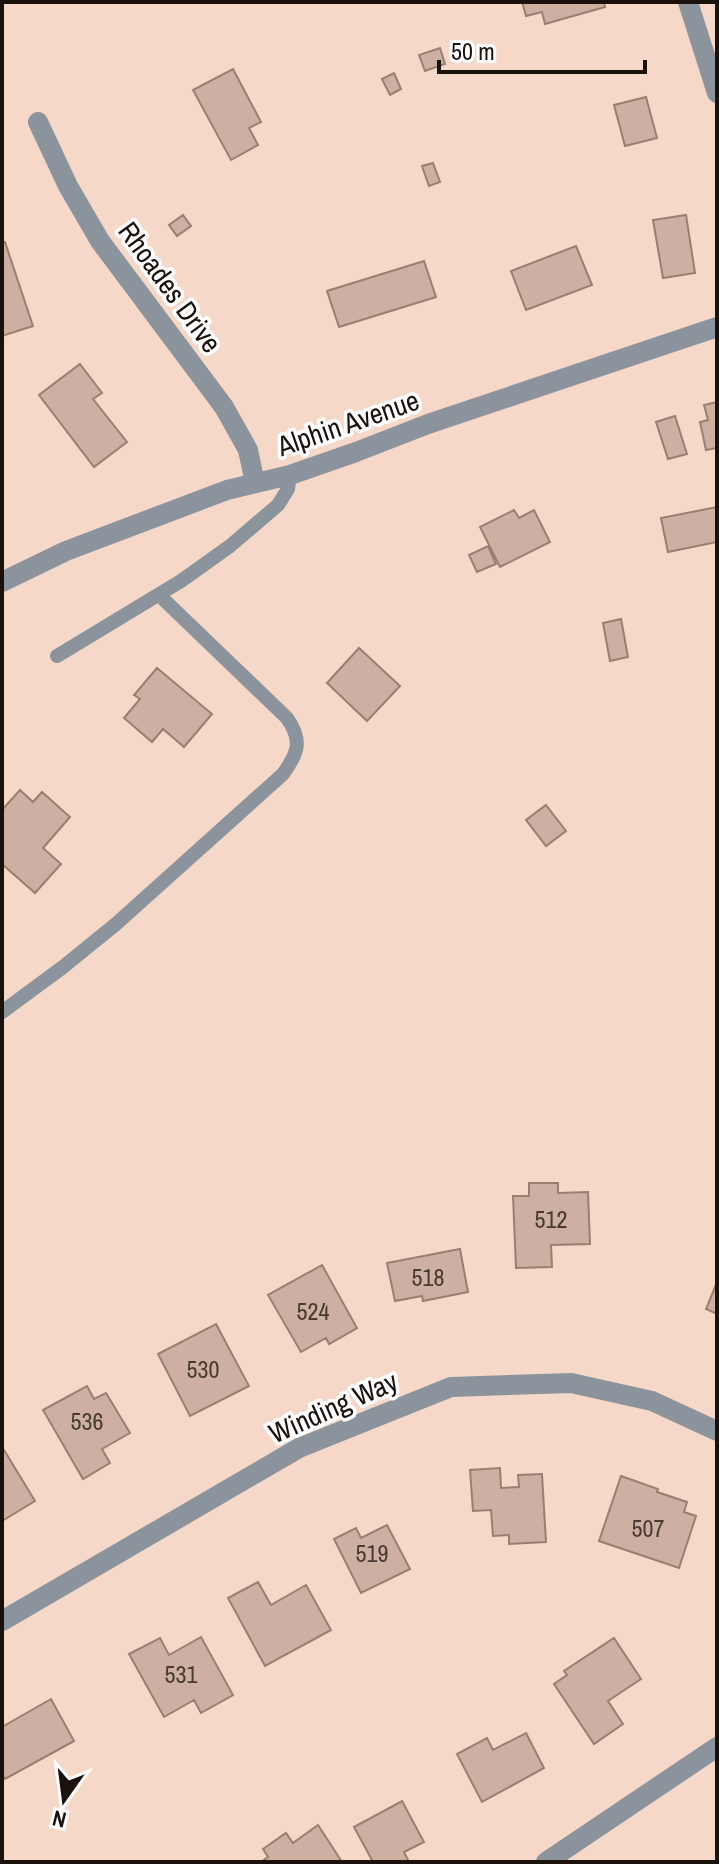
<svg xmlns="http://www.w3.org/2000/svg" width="719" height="1864" viewBox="0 0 719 1864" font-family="'Archivo Narrow',sans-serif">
<rect width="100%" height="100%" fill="#f6d8c8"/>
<path fill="#cdb0a1" stroke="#9a7f71" stroke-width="2" d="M522,2h82l1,5 -60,17 -3,-12 -16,4z
M440,48l5,16 -20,7 -6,-16z
M233,69l28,53 -12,6 9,17 -27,15 -38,-70z
M394,73l7,16 -11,6 -8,-16z
M646,97l11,41 -32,8 -11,-41z
M433,163l7,19 -11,4 -7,-20z
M183,215l8,11 -14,10 -8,-11z
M686,215l9,58 -32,5 -10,-58z
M5,242l28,84 -31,10v-93z
M576,246l16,39 -66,25 -15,-39z
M424,261l12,36 -97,30 -12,-36z
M80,364l22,29 -9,6 34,43 -33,25 -55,-72z
M717,402v46l-11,2 -6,-28 8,-2 -4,-15z
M675,416l12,38 -19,5 -12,-37z
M717,507v35l-49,10 -7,-34z
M514,510l5,8 15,-8 16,32 -50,25 -20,-40z
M488,546l8,18 -19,8 -8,-17z
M621,619l7,38 -18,4 -7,-38z
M359,648l41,38 -33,35 -40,-38z
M157,668l55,46 -28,33 -21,-18 -11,13 -28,-24 16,-19 -6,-4z
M20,790l13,12 9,-10 28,25 -27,31 18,16 -26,29 -33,-29v-54z
M546,805l20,26 -20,15 -20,-26z
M529,1183h29v10l30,-1 2,52 -39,1 1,22 -36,1 -3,-72h16z
M460,1249l8,43 -45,9 -1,-5 -27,5 -8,-38z
M322,1265l35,63 -28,16 -3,-6 -25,14 -33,-57z
M717,1282v32l-11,-5z
M216,1324l33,62 -59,30 -32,-62z
M87,1386l7,13 12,-6 24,40 -28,16 8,14 -27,16 -40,-69z
M4,1450l31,51 -33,20v-69z
M500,1468l1,20 18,-1 -1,-12 24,-1 4,68 -37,2v-9l-16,1 -2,-26 -18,1 -3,-41z
M621,1476l37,13 -1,3 30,10 -3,10 12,4 -17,52 -80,-27z
M387,1525l23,44 -49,24 -27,-54 22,-11 5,10z
M258,1582l13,23 35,-20 25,45 -66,36 -37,-68z
M201,1637l32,58 -32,18 -7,-13 -30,17 -35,-63 31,-16 9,17z
M614,1638l27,41 -33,22 15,23 -29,20 -40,-60 13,-9 -3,-4z
M51,1699l23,42 -69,38 -3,-5v-47z
M526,1733l18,35 -62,34 -25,-48 30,-16 6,12z
M402,1801l22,41 -20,10 5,10h-36l-19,-35z
M318,1825l24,37h-81l7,-5 -5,-8 23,-16 7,10z"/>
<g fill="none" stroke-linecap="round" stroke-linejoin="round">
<path stroke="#8b939d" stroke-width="14" d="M57,656l124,-75 49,-35 48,-41 10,-16 2,-14
M2,1012l61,-45 53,-43 167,-150c15,-21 20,-33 4,-56l-128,-123"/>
<path stroke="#8b939d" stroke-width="20" d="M688,2l29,91
M38,122l30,64 32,55 124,166 24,43 7,33
M2,582l64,-31 161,-61 63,-15 66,-23 72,-28 289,-97
M2,1621l297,-173 152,-61 120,-4 81,18 65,30
M546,1862l171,-115"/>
</g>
<g text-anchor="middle" stroke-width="7" stroke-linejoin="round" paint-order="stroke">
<g font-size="24" fill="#483931">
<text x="551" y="1228">512</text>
<text x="428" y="1286">518</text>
<text x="313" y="1320">524</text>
<text x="203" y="1378">530</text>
<text x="87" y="1430">536</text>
<text x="648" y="1537">507</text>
<text x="372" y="1562">519</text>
<text x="181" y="1683">531</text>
</g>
<g font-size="28" fill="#1b110c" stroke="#fff">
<text transform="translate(170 287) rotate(54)" y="10">Rhoades Drive</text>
<text transform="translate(348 423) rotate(-19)" y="10">Alphin Avenue</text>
<text transform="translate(333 1407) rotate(-24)" y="10">Winding Way</text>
</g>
</g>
<rect width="719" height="1864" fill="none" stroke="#1b110c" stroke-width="8"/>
<g transform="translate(64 1800) rotate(194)" stroke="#ffffff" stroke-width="6" paint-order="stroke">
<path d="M0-6L14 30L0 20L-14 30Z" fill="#1b110c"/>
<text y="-12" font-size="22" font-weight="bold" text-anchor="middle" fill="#1b110c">N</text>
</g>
<path d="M439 60v12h206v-12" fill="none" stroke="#1b110c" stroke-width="4"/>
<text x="451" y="60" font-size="24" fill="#1b110c" stroke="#ffffff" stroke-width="6" paint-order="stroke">50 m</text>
</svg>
